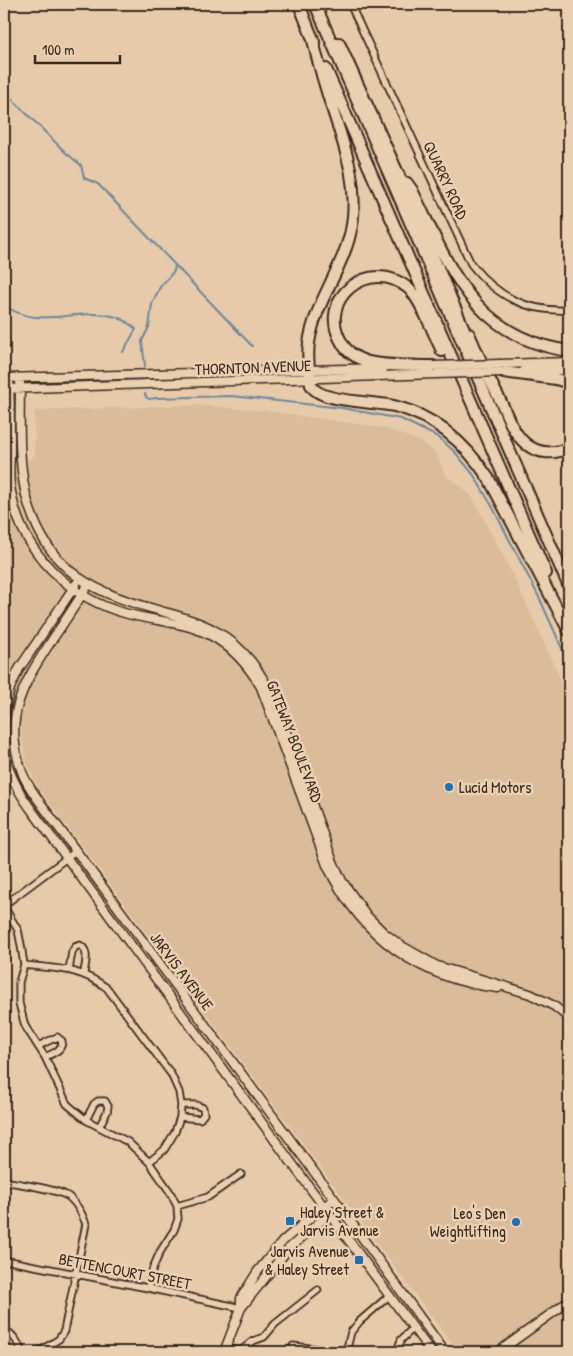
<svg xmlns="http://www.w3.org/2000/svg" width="573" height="1356" viewBox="0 0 573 1356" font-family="'Patrick Hand',sans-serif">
<rect width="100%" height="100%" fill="#e7caaa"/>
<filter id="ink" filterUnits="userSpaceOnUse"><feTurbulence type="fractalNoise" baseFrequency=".02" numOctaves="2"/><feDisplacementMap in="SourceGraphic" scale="10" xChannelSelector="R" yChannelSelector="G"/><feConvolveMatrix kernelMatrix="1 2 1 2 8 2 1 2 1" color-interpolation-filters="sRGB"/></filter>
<g filter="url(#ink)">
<path fill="#dabb9a" d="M193,405l74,6 117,17 35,13 16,11 11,24 25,19 41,78 57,125v654h-111l-421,-566 -11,-25 -6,-38 -16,-1v-239l31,-28 -1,-44z"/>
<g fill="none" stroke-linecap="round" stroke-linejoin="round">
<path stroke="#6e889b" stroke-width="2" d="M4,91l62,62 15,12 3,13 14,6 154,162
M4,305c34,26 75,1 112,12 8,2 14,7 20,12l-13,23
M145,366l-3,-25 7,-14 3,-23 8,-17 14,-16 1,-6
M145,394l1,3 3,2 7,-1 76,-2 110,12 59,11 37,18 17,15 18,22 19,32 48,93 29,65"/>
<g stroke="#3b2a1e" stroke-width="9">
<path id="street" d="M350,4l121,260c26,33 56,48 98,46
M4,905l72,-54
M4,907l14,23 3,15 3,20 -5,17v21l6,23 20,31 22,47 19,16 42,22 21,20 21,30 7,14 1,13 -4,11 -14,22 -7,16 -5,20
M24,965c33,4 55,2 83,23l64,86 8,18 2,13 -1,12 -5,15 -11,18 -15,12
M69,970l3,-18 3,-5 5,-2c10,6 5,19 4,28
M38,1046l19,-9 5,4c0,10 -9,12 -17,16
M180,1117l20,2 4,-5 -1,-6 -7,-3h-15
M86,1120l8,-16 4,-3h7l3,5 -1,6 -8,15
M4,1181c15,3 55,8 65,16 9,8 13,17 17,27l-22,107 -5,8 -21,13
M177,1206l31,-9 33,-23
M4,1260l144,28 93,20
M4,1330c10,4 14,13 18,22
M293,1346l24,3
M226,1347l10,4 6,-1 11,-9 11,-4 11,-13 43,-34
M346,1352l5,-20 9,-11 29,-25
M397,1352l4,-12 12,-12"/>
</g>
<g stroke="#3b2a1e" stroke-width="11">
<path id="secondary" d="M500,364l69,-2
M524,371l45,-1
M4,378l380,-10
M9,378c1,24 1,48 1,72 0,14 -2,29 1,42 10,59 58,107 117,122 27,7 55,8 80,20 24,12 40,31 53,53l66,178c34,71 92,114 171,123
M20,378c0,39 -3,91 9,128 22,69 67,87 132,105 17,5 37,10 53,19 31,17 48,43 62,74l57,158 9,19 25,35 16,16 17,13 37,21 93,28 24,12 15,12
M4,389l432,-15
M88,585c-12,19 -25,39 -38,58 -27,41 -47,75 -29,126 4,13 13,25 21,36l293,395 110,152
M4,715l6,-27 9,-19 57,-85
M4,750c4,24 15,43 29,62l398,540
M241,1308l47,-59 41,-35 1,-3
M224,1352l17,-44v-10l17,-27 25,-30 41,-35 11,-6
M498,1352l71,-51"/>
</g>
<g stroke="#3b2a1e" stroke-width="14">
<path id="highway" d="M299,4l15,38
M315,4l254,583
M312,36c6,27 14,54 23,81 12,37 23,68 17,108 -7,42 -37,76 -43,118 -2,14 0,29 2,42 8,18 64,16 83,21 41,10 72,38 95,73l80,152
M339,43l58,128 72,170
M326,69l220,504
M407,183l5,7c38,77 60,147 157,161
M469,334c10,23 21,47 33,70 6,14 12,30 24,40 12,10 30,11 43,3
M433,366c-21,-1 -48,1 -68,-5 -9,-3 -19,-10 -23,-18 -27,-44 28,-87 66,-55 13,11 26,47 34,63
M503,372l53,7 13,4"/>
</g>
<use href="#street" stroke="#eacfb1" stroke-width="5.5"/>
<use href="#secondary" stroke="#eacfb1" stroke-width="8"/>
<use href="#highway" stroke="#eacfb1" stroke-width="10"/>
<g stroke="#3b2a1e" stroke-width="11" stroke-linecap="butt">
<path id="secondary-bridge" d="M433,366l67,-2
M436,374l67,-2"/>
</g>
<use href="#secondary-bridge" stroke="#eacfb1" stroke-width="8"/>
</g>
</g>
<g fill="#1f6fb2" stroke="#eacfb1" stroke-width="2">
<circle cx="449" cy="787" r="5"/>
<rect x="285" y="1216" width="10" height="10" rx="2.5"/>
<circle cx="516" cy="1222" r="5"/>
<rect x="354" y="1255" width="10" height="10" rx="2.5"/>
</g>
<g text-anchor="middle" stroke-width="5" stroke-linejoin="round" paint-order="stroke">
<g font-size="16" fill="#3b2a1e" stroke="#eacfb1">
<text transform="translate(446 180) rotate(65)" y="6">QUARRY ROAD</text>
<text transform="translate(253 367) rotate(-2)" y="6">THORNTON AVENUE</text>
<text transform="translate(295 741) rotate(69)" y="6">GATEWAY BOULEVARD</text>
<text transform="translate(182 971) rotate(53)" y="6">JARVIS AVENUE</text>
<text transform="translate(125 1271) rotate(11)" y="6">BETTENCOURT STREET</text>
</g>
<g font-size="16" fill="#3b2a1e" stroke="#eacfb1" text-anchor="start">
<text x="459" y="793">Lucid Motors</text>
<text x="300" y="1218">Haley Street &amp;<tspan x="300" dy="18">Jarvis Avenue</tspan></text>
<text x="506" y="1219" text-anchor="end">Leo's Den<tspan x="506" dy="18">Weightlifting</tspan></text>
<text x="349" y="1257" text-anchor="end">Jarvis Avenue<tspan x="349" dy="18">&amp; Haley Street</tspan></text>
</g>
</g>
<rect width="573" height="1356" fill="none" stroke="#eacfb1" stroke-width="20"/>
<rect x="10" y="10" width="553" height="1336" fill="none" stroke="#3b2a1e" stroke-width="2" filter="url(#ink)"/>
<path d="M35 55v8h85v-8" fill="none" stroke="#3b2a1e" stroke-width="2.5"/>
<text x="42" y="55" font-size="15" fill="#3b2a1e" stroke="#eacfb1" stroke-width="4" paint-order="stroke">100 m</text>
</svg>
